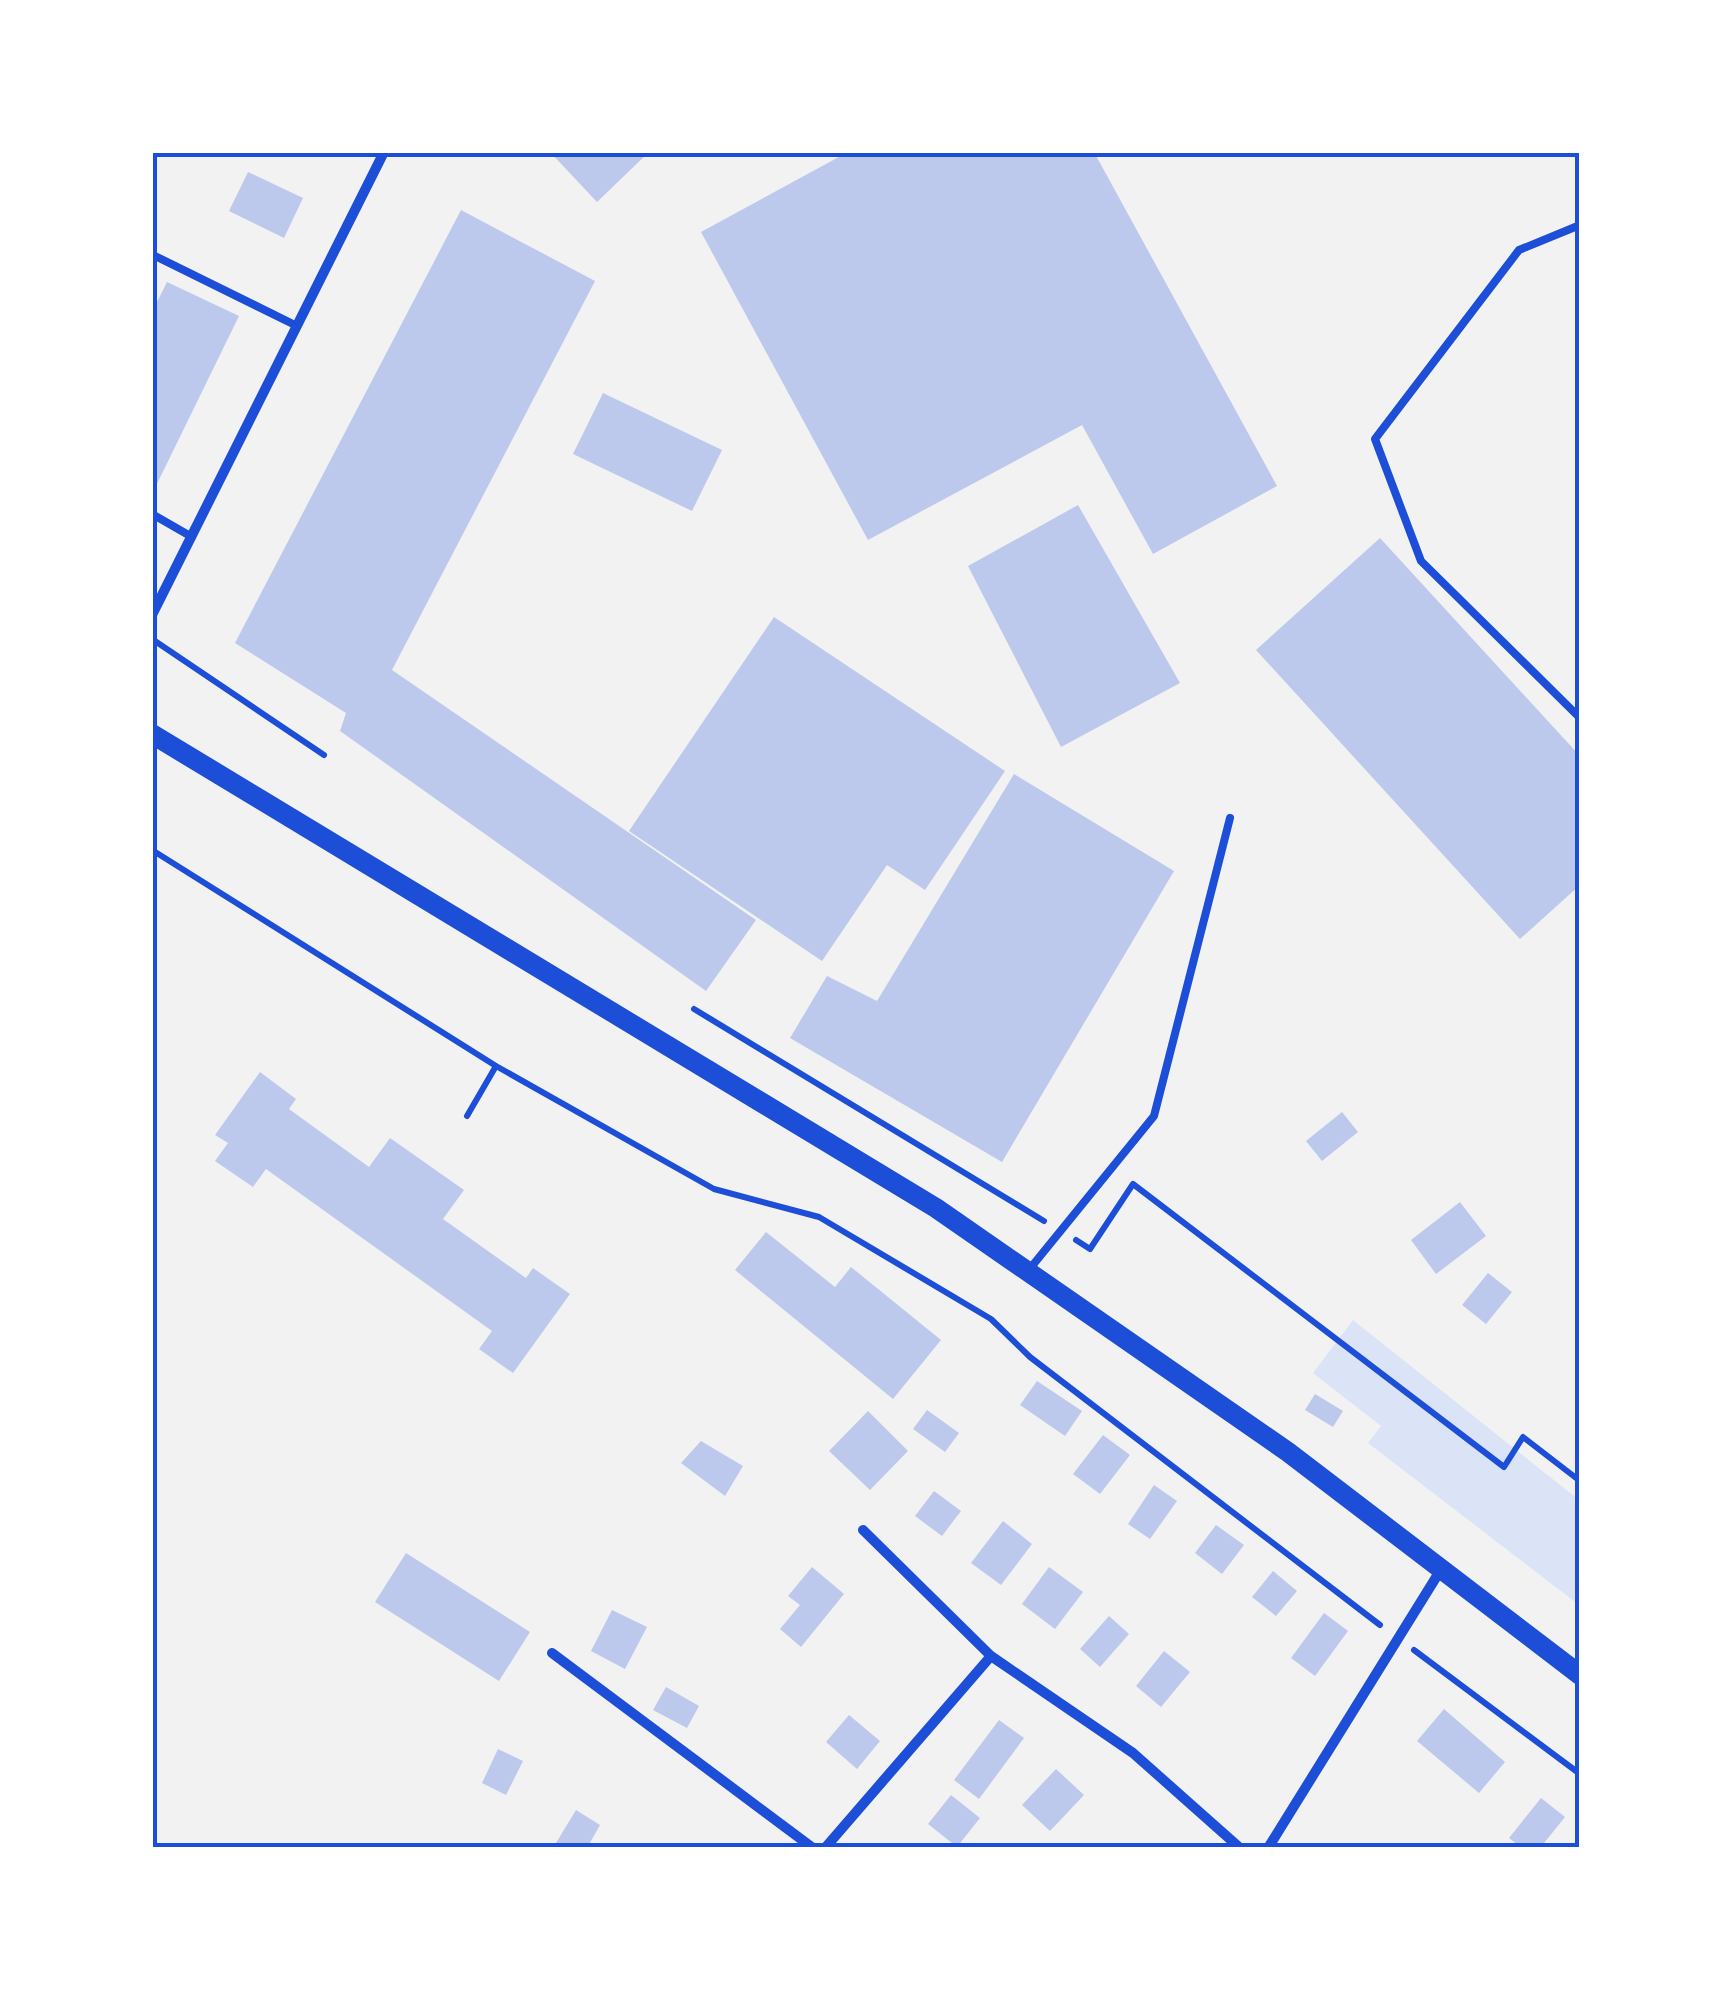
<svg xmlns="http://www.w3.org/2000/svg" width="1732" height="2000" viewBox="0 0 1732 2000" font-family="'Noto Sans',sans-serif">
<rect width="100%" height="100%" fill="#f2f2f2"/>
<path fill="#dbe4f7" d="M1353,1320l226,180v105l-211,-162 13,-17 -68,-53z"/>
<path fill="#bdc9ec" d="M550,152h99l-52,50z
M848,152h246l183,334 -124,68 -71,-129 -214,115 -167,-308z
M248,172l55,26 -19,40 -55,-27z
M461,210l134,71 -203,389 364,250 -50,71 -366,-260 6,-18 -111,-70z
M167,282l72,34 -87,178v-182z
M603,393l119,57 -30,61 -119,-57z
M1078,505l102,178 -119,64 -93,-181z
M1380,538l200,218v129l-60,54 -264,-289z
M774,617l231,154 -80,119 -38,-25 -65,96 -193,-130z
M1014,774l160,97 -172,291 -212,-124 37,-62 50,25z
M260,1072l36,27 -7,10 80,58 21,-29 74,52 -21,29 83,59 7,-10 37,26 -57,79 -34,-24 13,-18 -226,-162 -13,18 -38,-26 13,-18 -13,-8z
M1342,1112l16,20 -36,29 -16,-20z
M1460,1202l26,34 -50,38 -25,-34z
M766,1232l69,55 16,-20 90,73 -48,59 -158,-129z
M1488,1273l24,19 -26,32 -24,-19z
M1037,1381l45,30 -17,25 -45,-31z
M1315,1394l28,17 -10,16 -28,-17z
M927,1410l32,23 -14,19 -32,-23z
M868,1411l40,40 -38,39 -41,-39z
M1103,1435l27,20 -30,39 -27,-20z
M701,1441l42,25 -18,30 -44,-33z
M1154,1485l23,16 -27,38 -22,-15z
M934,1491l27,20 -19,25 -27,-20z
M1003,1521l29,23 -31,41 -30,-22z
M1216,1525l28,20 -22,29 -27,-21z
M406,1553l124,79 -31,49 -124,-79z
M812,1567l32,27 -43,53 -21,-18 20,-24 -12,-9z
M1049,1567l34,25 -28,37 -33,-25z
M1273,1571l24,20 -21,25 -24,-19z
M612,1610l35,17 -22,42 -34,-18z
M1324,1613l24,18 -33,45 -24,-18z
M1109,1616l20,18 -29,33 -20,-18z
M1164,1651l26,21 -29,35 -25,-21z
M666,1687l33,19 -12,22 -34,-18z
M1444,1709l61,53 -26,31 -62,-52z
M849,1715l31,26 -23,28 -31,-27z
M999,1720l25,18 -45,61 -25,-19z
M498,1749l25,12 -17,34 -24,-12z
M1056,1769l28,26 -34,36 -28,-26z
M951,1795l29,23 -23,29 -29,-23z
M1541,1798l24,19 -25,31h-18l-13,-10z
M576,1810l24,15 -13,23h-23l-8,-5z"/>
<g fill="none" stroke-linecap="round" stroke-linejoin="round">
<path stroke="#1d4ed8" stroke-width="6" d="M152,639l172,116
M152,850l344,216 -29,50
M694,1009l350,212
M496,1066l218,123 105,28 172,102 39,38 350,268
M1076,1240l14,9 43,-65 371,283 19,-30 57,44
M1414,1650l166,124"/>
<path stroke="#1d4ed8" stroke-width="8" d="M1580,225l-61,25 -144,189 46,122 159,157
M152,262l3,-6 142,70
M152,514l40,23
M1028,1271l126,-155 76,-298"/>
<path stroke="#1d4ed8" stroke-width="10" d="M152,615l232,-463
M863,1530l128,126 142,97 107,95
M552,1653l261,195
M825,1848l166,-192
M1268,1848l172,-277"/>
<path stroke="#1d4ed8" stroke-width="20" d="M152,734l784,474 352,244 292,223"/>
</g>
<rect width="1732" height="2000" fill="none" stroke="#ffffff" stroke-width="310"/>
<rect x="155" y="155" width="1422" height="1690" fill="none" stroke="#1d4ed8" stroke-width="4"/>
</svg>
